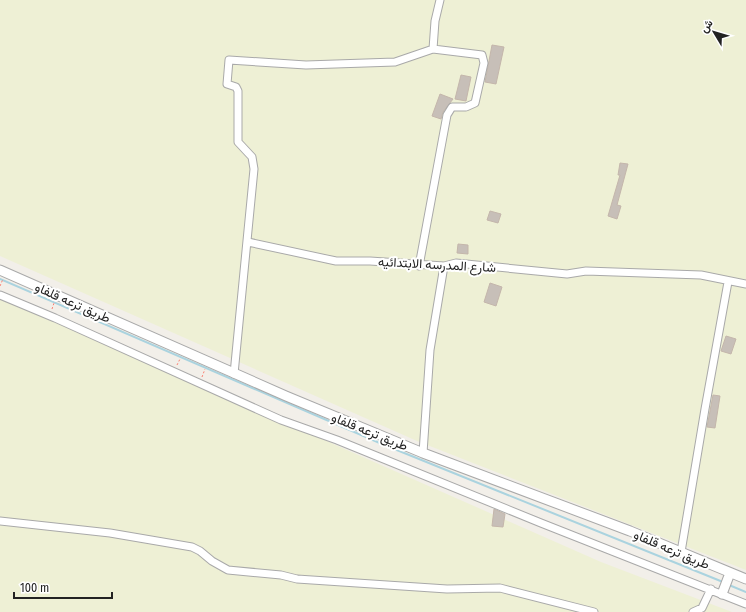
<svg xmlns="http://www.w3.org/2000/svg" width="746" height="612" viewBox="0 0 746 612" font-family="'Fira Sans Condensed',Vazirmatn,sans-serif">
<rect width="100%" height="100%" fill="#f2efe9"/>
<path fill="#eef0d5" d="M0,0h746v570l-329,-129 -417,-185z
M0,297l601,265 131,50h-732z"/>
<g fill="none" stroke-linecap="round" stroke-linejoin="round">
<path stroke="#aad3df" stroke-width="2" d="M0,279l382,165 341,138
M729,585l17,7"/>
</g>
<path fill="#c7bfb8" stroke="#c4b6ab" d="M492,45l12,2 -8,37 -11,-2z
M461,75l10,2 -5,24 -11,-2z
M440,94l13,5 -10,13 -2,7 -9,-3z
M620,163l8,1 -11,41 4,1 -4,13 -9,-3 12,-41h-2z
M490,211l11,3 -3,9 -11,-3z
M458,244l10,1v9l-11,-1z
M490,283l12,4 -6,19 -12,-4z
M726,336l10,3 -5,15 -10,-3z
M713,395l7,1 -5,32 -8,-1z
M494,509l11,5 -2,13 -11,-1z"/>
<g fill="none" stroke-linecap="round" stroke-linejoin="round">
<g stroke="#a9a9a9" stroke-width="9">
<path id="minor" d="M433,49l2,-28 5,-21
M248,242l88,19h34l74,5 12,-3 111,11 19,-3 115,4 45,9
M0,295l55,23 226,102 56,20 204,83 205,81
M234,374l20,-205 -2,-12 -14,-15v-51l-2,-4 -9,-3 2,-24 77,5 89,-3 38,-13 49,6 2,8 -9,40 -9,4h-14l-5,8 -28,151
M423,453l7,-103 14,-84
M0,521l110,12 82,14 8,4 12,10 16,9 53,5 16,4 150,10 53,-1 94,24
M681,552l24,-143 23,-127
M693,612l9,-4 9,-19"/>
</g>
<g stroke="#a9a9a9" stroke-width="11">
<path id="tertiary" d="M0,270l286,126 137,57 207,78 116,48
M722,594l8,-21"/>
</g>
<path stroke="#fa8072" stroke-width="1" stroke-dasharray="2 2" stroke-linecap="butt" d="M0,286l3,-7
M52,309l2,-6
M177,365l3,-6
M202,377l3,-8"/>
<use href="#minor" stroke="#fff" stroke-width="7"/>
<use href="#tertiary" stroke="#fff" stroke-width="9"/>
</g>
<g text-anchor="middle" stroke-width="4" stroke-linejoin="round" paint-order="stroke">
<g font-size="13" fill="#222" stroke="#fff">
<text transform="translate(437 264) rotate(3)" y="5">شارع المدرسه الابتدائيه</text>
<text transform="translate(73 302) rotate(24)" y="5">طريق ترعه قلفاو</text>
<text transform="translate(370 431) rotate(22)" y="5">طريق ترعه قلفاو</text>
<text transform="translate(672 549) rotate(23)" y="5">طريق ترعه قلفاو</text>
</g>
</g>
<g transform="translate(714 32) rotate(308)" stroke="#ffffff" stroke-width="3" paint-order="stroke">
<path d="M0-3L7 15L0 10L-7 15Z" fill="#222222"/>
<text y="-6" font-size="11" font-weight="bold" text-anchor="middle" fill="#222222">ش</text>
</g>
<path d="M14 592v6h98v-6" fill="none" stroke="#222222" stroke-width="2"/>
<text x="20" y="592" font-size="12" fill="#222222" stroke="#ffffff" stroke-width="3" paint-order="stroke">100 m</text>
</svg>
